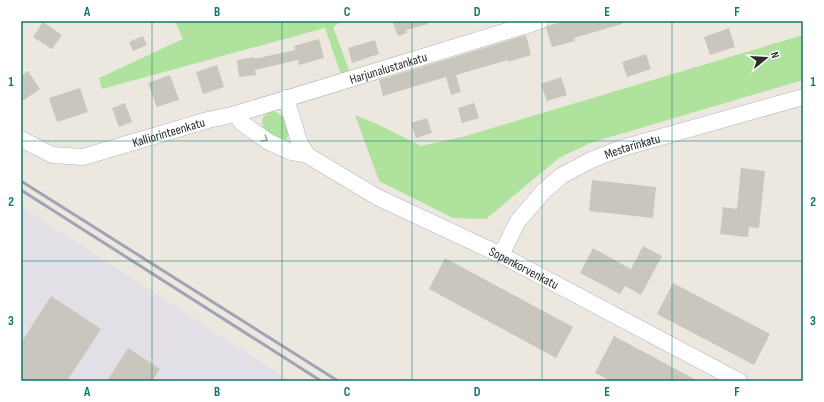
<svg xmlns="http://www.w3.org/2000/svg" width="824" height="402" viewBox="0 0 824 402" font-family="'Sofia Sans Condensed',sans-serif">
<rect width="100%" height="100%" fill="#ede8df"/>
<path fill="#e2dfe6" d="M21,206l269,175h-269z"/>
<path fill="#afe29d" d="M175,21h15l1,1 3,-1h149l-10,6 17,46 -9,2 -16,-47 -223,61 -3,-11 84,-39z
M803,35v45l-213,63 -31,15 -73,61 -33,-1 -74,-37 -24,-66 20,8 46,23 41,-9z
M271,111c12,2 18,12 18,24l-3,5c-7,-1 -19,-7 -23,-13 -1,-4 -1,-7 0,-10z"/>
<path fill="#c9c6bd" d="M392,21h36v3l-22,6 1,3 -9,3z
M565,21h57v3l-48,14 1,3 -23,6 -6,-19 2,-2z
M43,22l19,13 -10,14 -19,-12z
M729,28l6,19 -25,8 -6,-18z
M526,35l5,20 -23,7v-2l-52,15 5,17 -10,3 -5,-18 -63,19 -4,-16z
M143,36l4,9 -14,6 -4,-9z
M319,39l5,19 -25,7 -1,-5 -43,10 1,5 -17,2 -2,-17 17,-3v2l41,-9 -1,-4z
M375,40l4,14 -27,9 -4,-15z
M646,54l5,15 -24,8 -5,-15z
M217,65l7,22 -21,7 -7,-22z
M28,71l12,18 -19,13v-26z
M170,75l9,25 -22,7 -9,-24z
M561,77l6,18 -20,6 -6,-17z
M80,88l8,24 -31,10 -8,-24z
M125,103l7,19 -13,5 -7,-19z
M474,103l5,15 -17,5 -4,-15z
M427,118l5,15 -16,5 -5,-15z
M741,168l24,3 -6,57 -10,-1 -1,10 -28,-3 3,-27 14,2z
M592,180l64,7 -3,31 -64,-7z
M643,246l19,10 -21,39 -16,-9 -5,8 -40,-21 13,-25 38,21z
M445,258l128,69 -17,31 -127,-69z
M673,283l97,51 -16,31 -97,-51z
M51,296l50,33 -34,52h-46v-38z
M614,336l84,45h-87l-16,-8z
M128,348l32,21 -8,12h-45z"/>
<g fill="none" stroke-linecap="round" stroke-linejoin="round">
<g stroke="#b2b4bf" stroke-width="17">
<g id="minor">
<path d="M286,98l13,43 8,14"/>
<path id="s1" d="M236,114l6,9 27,19 22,10 16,3 70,42 124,58 238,126"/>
<path id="s2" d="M21,139l31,16 31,2 125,-37 28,-6 304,-93"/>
<path id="s3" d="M501,255l17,-34 25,-29 18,-16 30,-16 31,-12 181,-51"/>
</g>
</g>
<use href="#minor" stroke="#fff" stroke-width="16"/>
<path stroke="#a1a3b6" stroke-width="3" d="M21,181l317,200
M21,190l300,191"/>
</g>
<defs><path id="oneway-chevron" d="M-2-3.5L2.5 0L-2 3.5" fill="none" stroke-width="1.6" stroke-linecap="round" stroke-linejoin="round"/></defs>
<use stroke="#a0a0a0" href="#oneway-chevron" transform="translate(265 139) rotate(34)"/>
<path fill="none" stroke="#0f766e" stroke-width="1" stroke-opacity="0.55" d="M152,21v360M282,21v360M412,21v360M542,21v360M672,21v360M21,141h782M21,261h782"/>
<g text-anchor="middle" stroke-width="4" stroke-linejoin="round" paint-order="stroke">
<g font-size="13" fill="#2c2c2c" stroke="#fff">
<text dy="5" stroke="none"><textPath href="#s2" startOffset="384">Harjunalustankatu</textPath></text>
<text dy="5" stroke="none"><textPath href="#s2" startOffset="155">Kalliorinteenkatu</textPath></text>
<text dy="5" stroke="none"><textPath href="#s3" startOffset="178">Mestarinkatu</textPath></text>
<text dy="5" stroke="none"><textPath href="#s1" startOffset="329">Sopenkorvenkatu</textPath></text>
</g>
</g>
<rect width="824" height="402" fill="none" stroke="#ffffff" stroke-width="44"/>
<g transform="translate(766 58) rotate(72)" stroke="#ffffff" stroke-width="3" paint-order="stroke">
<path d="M0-3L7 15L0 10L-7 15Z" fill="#2c2c2c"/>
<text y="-6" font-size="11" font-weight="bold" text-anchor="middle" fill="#2c2c2c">N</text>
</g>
<rect x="22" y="22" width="780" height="358" fill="none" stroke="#0f766e" stroke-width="1.5"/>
<g font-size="13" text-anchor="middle" font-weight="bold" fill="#0f766e">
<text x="87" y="16">A</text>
<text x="217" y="16">B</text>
<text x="347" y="16">C</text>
<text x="477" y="16">D</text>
<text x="607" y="16">E</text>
<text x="737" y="16">F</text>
<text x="11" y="86">1</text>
<text x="813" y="86">1</text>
<text x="11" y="206">2</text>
<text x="813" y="206">2</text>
<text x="11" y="325">3</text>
<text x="813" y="325">3</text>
<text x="87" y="396">A</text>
<text x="217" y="396">B</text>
<text x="347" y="396">C</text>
<text x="477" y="396">D</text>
<text x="607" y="396">E</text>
<text x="737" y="396">F</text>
</g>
</svg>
